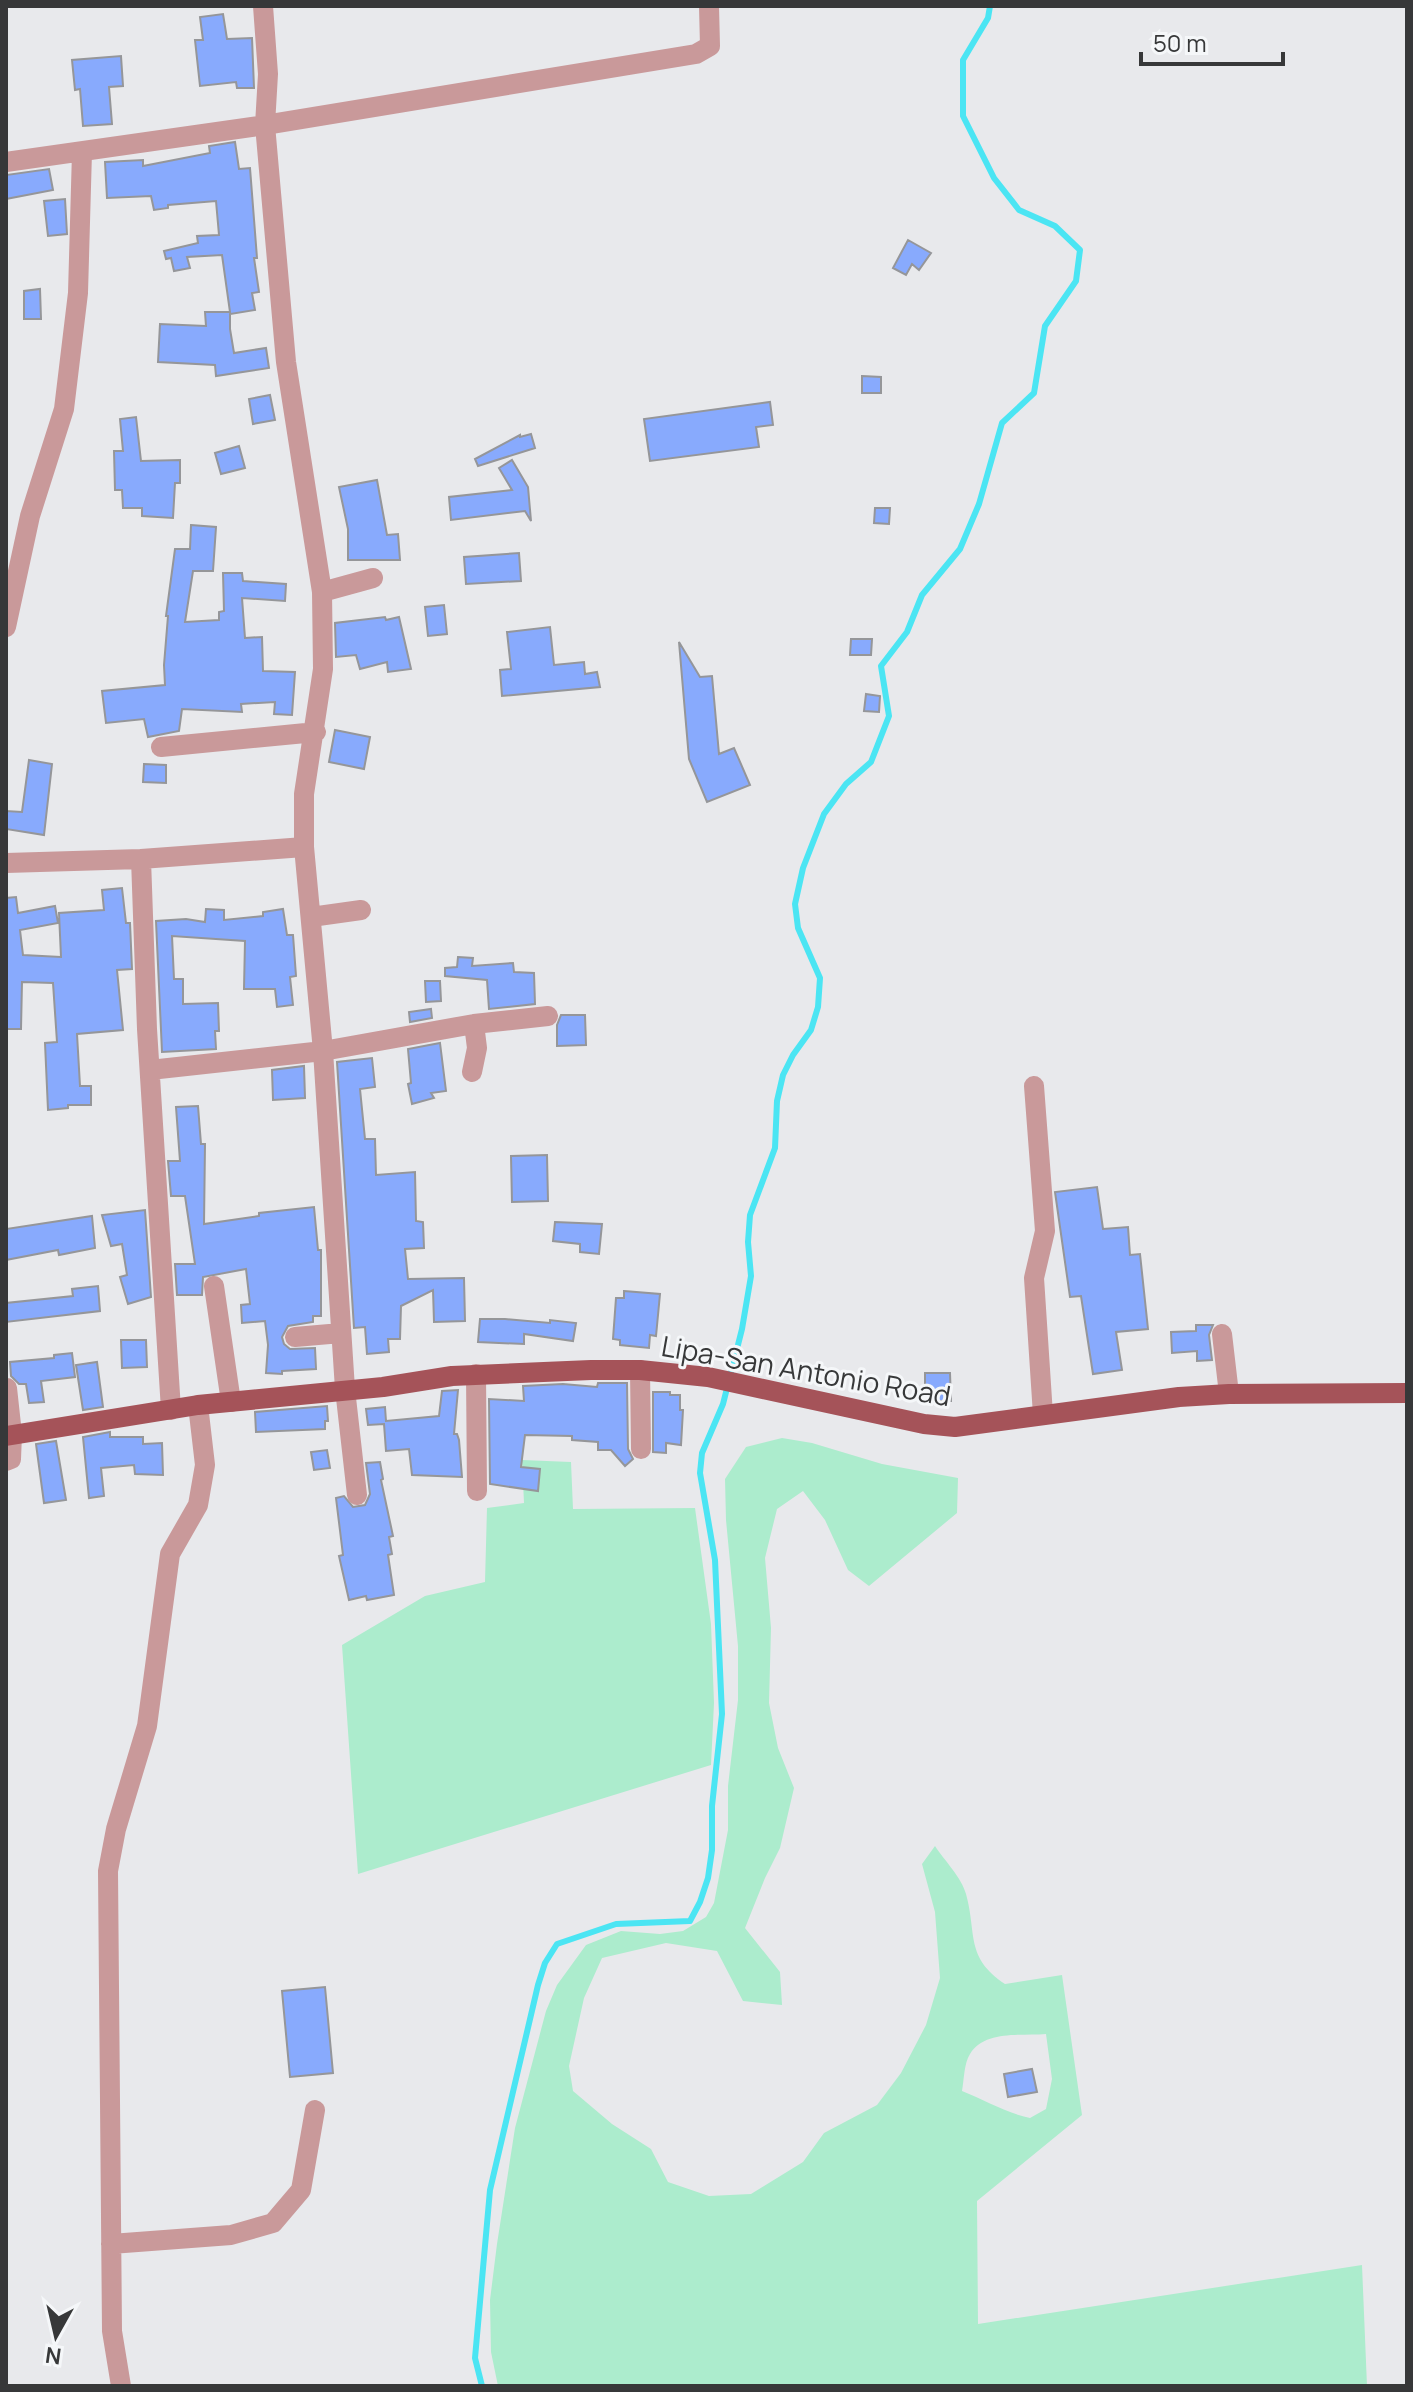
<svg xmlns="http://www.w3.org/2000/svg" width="1413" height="2392" viewBox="0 0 1413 2392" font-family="Manrope,sans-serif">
<rect width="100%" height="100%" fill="#e8e9ec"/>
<path fill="#aceccd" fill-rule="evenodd" d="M782,1438l30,5 70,21 76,14 -1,35 -88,73 -21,-16 -23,-50 -22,-29 -26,18 -12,49 6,70 -2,75 9,45 16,40 -14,60 -15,30 -20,50 35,44 2,33 -39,-4 -26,-50 -51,-8 -64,15 -18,40 -15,68 4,25 39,33 39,25 17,33 41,14 42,-2 52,-32 21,-29 53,-28 24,-32 25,-48 14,-47 -5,-66 -13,-48 13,-18c9,14 27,32 31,48 11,40 -1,63 39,90l57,-9 20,140 -105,86 1,123 384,-59 5,121h-869l-7,-34 -1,-52 7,-56 18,-116 31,-117 11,-26 29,-40 35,-14 39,3 23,-3 23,-14 8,-14 14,-73v-44l10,-86v-54l-12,-126 -1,-41 21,-32zM1046,2034l6,45 -6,30 -16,9c-24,-5 -45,-18 -68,-27 2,-11 2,-28 8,-37 14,-24 53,-18 76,-20z
M522,1460l49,2 2,47 122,-1 16,116 3,79 -3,62 -353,109 -16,-229 83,-49 60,-14 2,-74 37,-5z"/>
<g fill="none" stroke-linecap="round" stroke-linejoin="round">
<path stroke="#4be5f3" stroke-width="6" d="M482,2386l-7,-28 15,-168 48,-205 7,-22 12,-19 59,-20 74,-3 10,-19 8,-24 4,-28v-44l10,-92 -7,-154 -15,-87 2,-20 21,-49 19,-75 9,-53 -3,-34 2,-27 25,-67 2,-47 6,-26 10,-20 18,-25 7,-23 2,-29 -22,-50 -3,-24 8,-36 21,-54 22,-30 25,-22 18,-46 -8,-50 26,-34 15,-37 38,-46 19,-45 23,-81 32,-30 11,-67 31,-45 4,-31 -25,-24 -36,-16 -25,-32 -31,-62v-56l25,-42 2,-12"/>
</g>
<path fill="#88aafd" stroke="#959699" stroke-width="2" d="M223,14l4,25 25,-1 2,50h-17l-1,-6 -36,4 -5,-46h8l-3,-23z
M121,56l2,30 -14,1 3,37 -29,2 -3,-37 -5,1 -3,-30z
M235,142l4,27 11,-1 7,90h-3l5,34 -7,1 3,17 -25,4v15l4,24 32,-5 3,20 -53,8 -1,-11 -57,-3 2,-38 46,2 -1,-14h25l-8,-57 -35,2 3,11 -16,3 -3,-13 -5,1 -2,-8 34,-8 -1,-7 22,-1 -3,-34 -48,4v3l-14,2 -3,-14 -44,2 -2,-36 38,-2v6l67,-13 -1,-7z
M49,169l4,21 -47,9v-24z
M65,199l2,35 -19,2 -4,-35z
M908,240l23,13 -12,17 -7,-6 -6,11 -13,-7z
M40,289l1,30h-17v-28z
M862,376l19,1v16h-19z
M270,395l5,25 -22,4 -4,-25z
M770,402l3,23 -17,2 3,20 -109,14 -6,-42z
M136,417l5,44 39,-1v23h-5l-2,35 -31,-2v-8h-19l-1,-18h-7l-1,-39h9l-3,-32z
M531,434l4,14 -57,18 -3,-7 45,-24v2z
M239,446l6,22 -24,6 -6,-21z
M512,460l16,27 3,34 -6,-10 -74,9 -2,-23 63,-7 -13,-22z
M377,480l10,55 11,-1 2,26h-52v-31l-9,-42z
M875,508h15l-1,16 -15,-1z
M191,525l25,2 -3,44h-20l-8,51 34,-2v-8l5,-1 -1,-38h19l1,8 43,3 -1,17 -43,-3 3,40 17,-1 1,34 32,1 -3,43 -18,-1 1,-12 -34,2 1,8 -60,-3 -3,22 -31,6 -4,-18 -38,4 -4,-32 63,-6 -1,-20 4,-49h-2l9,-67h15z
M519,553l2,28 -55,3 -2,-27z
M444,605l3,29 -19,2 -3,-29z
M385,617l1,3 13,-3 12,52 -23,3 -1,-10 -27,7 -4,-14 -20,2 -1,-34z
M550,627l4,38 30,-3 1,12 12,-2 3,15 -98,9 -2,-26 11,-1 -4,-37z
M851,639h21l-1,16h-21z
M679,642l21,35 12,-1 7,78 15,-6 16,37 -43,17 -18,-43z
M866,694l14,2 -1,16 -15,-1z
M335,730l35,7 -6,32 -35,-7z
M29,760l23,4 -8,71 -38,-6v-18l16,1z
M144,764l22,1v18l-23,-1z
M122,888l4,35h4l2,46 -15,1 6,60 -46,4 3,52h11v19h-23v3l-20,2 -3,-67 12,-1 -4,-59 -31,-1 -1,47h-15v-131l10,-1 2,16 37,-7 3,17 -38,7 3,25 38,2 -2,-44 45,-3 -2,-20z
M206,909l18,1v10l39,-4v-4l20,-3 4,26h6l3,41 -6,1 3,28 -16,2 -2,-18h-31l1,-48 -73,-5 2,43h9v25l35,-1 1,28h-4l1,18 -54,3 -6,-131 30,-2 19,3z
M458,957l15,1 -1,8 41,-3 1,9 20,1 1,31 -46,5 -2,-29 -42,-4v-8l12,-1z
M425,981h15l1,20 -15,1z
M431,1009l1,9 -22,4 -1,-10z
M561,1015h24l1,30 -29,1v-21z
M440,1043l6,48 -15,2 3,5 -22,6 -4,-20 3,-1 -3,-34z
M372,1058l3,29 -15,2 5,50h10l1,36 39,-3 1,49 7,1 1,26 -19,1 3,30 56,-1 1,43 -31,1 -1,-32 -32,16 -1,33h-12l1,13 -22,2 -2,-27 -11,1 -17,-266z
M304,1066l1,32 -32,2 -1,-30z
M198,1106l3,38h4l-1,80 55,-8v-3l55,-6 4,43h3v66h-8v6l-25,4 -6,11 2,7 6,5 25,-1 1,21 -34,2v3l-16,-1 2,-28 -3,-24 -23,2 -1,-18 9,-1 -4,-35 -43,8 -1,18h-25l-2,-31h20l-10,-68h-14l-3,-35h12l-4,-54z
M547,1155l1,46 -36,1 -1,-46z
M1097,1187l6,42 25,-2 2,28 10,-1 8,75 -32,3 6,38 -29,4 -12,-78 -11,1 -15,-105z
M145,1210l6,87 -23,7 -8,-27 7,-2 -5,-31 -11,2 -9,-31z
M92,1216l3,32 -36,7 -1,-5 -52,10v-31z
M555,1222l47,2 -3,30 -19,-2v-8l-27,-3z
M98,1286l2,25 -94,11v-19l67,-7 -1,-7z
M624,1291l36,3 -4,42 -6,-1 -1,13 -29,-3v-5l-7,-1 3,-41h8z
M480,1319h25l45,4v-3l26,3 -3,18 -49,-7v10l-46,-2z
M1196,1325h17l-4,10 3,25 -15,1v-10l-25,2 -1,-21 25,-1z
M121,1340h25l1,27 -25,1z
M72,1353l3,24 -34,4 3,21 -15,1 -3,-19h-7l-8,-8 -1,-14 44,-4v-3z
M97,1362l6,45 -20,3 -7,-45z
M925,1373h25l1,28h-26z
M598,1383h29l1,66 5,10 -8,7 -14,-16h-13v-8l-26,-2v-4l-47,-1 -4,32 19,2 -2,22 -48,-7 -1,-85 35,2 -1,-15 40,-2 34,3z
M458,1390l-4,44h3l2,6 3,37 -50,-2 -3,-26 -23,2 -2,-27 -16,1 -2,-16 19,-2 1,14 53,-5 3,-25z
M653,1392h17v3h10v15h3l-2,35 -15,-2v10l-13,-1z
M327,1406l1,15h-3v8l-69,3 -1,-20z
M110,1432v5h33v7l19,-1 1,32 -28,-1 -1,-9 -33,3 3,28 -15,2 -6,-61z
M56,1441l10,59 -22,3 -8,-59z
M327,1450l3,18 -16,2 -3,-18z
M380,1462l3,17 -2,1 12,56 -4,1 3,17 -4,1 6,40 -27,5 -1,-4 -17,4 -10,-44 4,-1 -7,-57 8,-2 9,11 12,-2 5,-11 -4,-31z
M325,1987l8,86 -43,4 -8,-86z
M1032,2069l5,23 -29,5 -4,-23z"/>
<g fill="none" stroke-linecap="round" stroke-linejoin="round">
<path stroke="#c9999a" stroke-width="20" d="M263,6l5,68 -3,51 21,237 36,230 1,77 -19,125v53l19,204 22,338 12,106
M6,162l259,-37 431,-71 14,-8 -1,-40
M322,592l51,-14
M6,627l24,-111 34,-107 14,-116 4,-141
M161,747l155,-15
M141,859l163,-12
M6,863l135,-4 6,170 24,381
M311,917l50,-7
M150,1070l173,-19 151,-27 74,-8
M472,1072l5,-24 -3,-24
M1034,1086l11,145 -11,47 9,137
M214,1286l17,116
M1222,1334l7,60
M295,1337l46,-4
M640,1370l1,79
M476,1374l1,117
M6,1461l5,-2 1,-25 -5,-46
M111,2244l120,-9 42,-12 28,-33 14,-80
M121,2386l-9,-55 -4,-460 8,-42 31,-103 23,-172 28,-49 7,-40 -7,-60"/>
<path stroke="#a55359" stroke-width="20" d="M6,1436l192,-31 185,-18 69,-11 139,-6h49l68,7 216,47 31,3 224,-30 50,-3 178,-1"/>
</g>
<g text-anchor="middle" stroke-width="6" stroke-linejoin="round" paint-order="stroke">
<g font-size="28" fill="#373839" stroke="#f5f7f9">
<text transform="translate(806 1371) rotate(10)" y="10">Lipa-San Antonio Road</text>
</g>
</g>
<rect width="1413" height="2392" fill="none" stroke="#373839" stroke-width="16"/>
<g transform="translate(56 2336) rotate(188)" stroke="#f5f7f9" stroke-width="6" paint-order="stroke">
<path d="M0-6L14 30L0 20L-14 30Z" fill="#373839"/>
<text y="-12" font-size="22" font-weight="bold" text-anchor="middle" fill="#373839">N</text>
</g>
<path d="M1141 52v12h142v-12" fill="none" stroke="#373839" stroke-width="4"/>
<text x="1153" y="52" font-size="24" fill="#373839" stroke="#f5f7f9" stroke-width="6" paint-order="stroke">50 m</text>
</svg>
